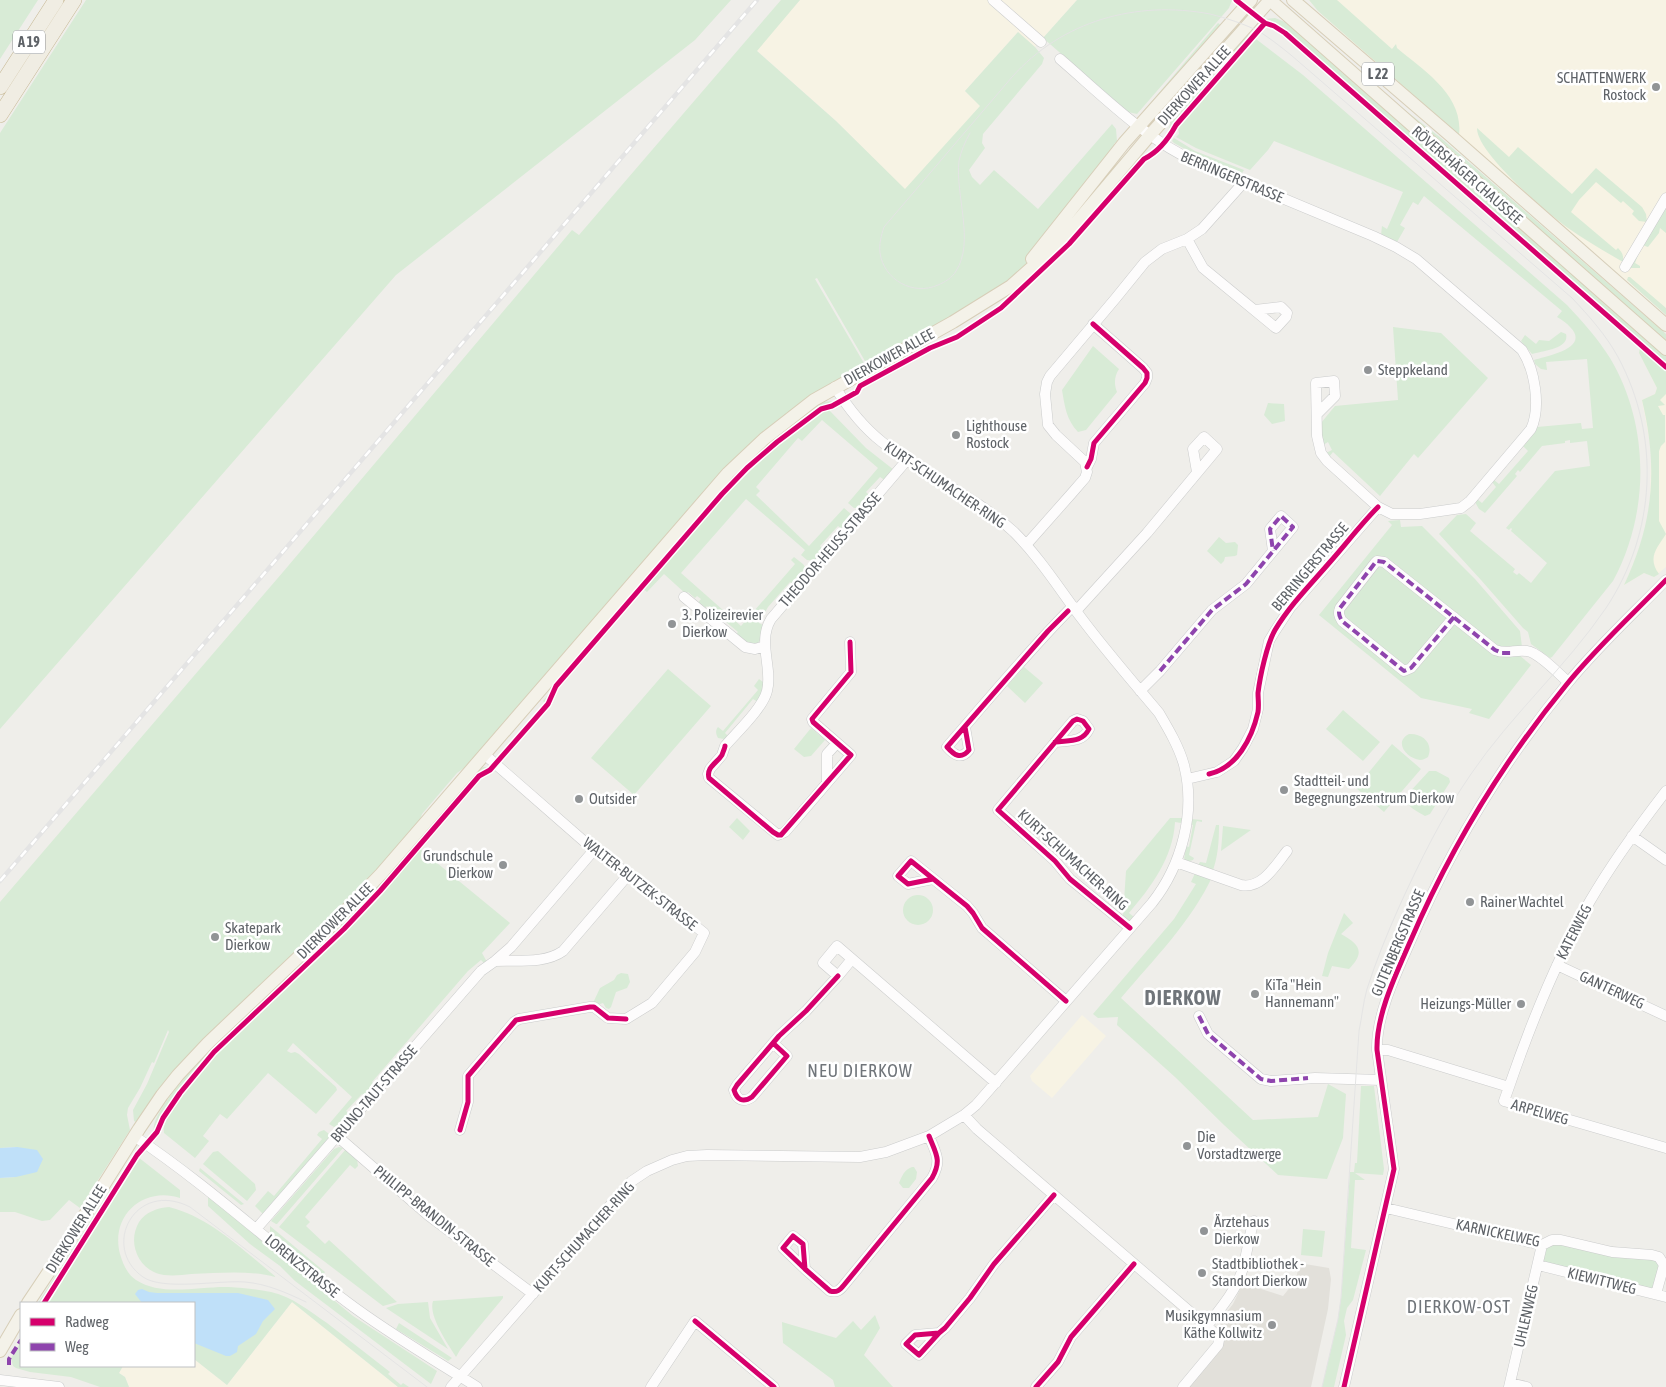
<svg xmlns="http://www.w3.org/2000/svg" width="1666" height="1387" viewBox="0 0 1666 1387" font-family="'Asap Condensed',sans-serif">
<rect width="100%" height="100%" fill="#efeeea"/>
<path fill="#f7f3e4" d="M800,0h277l-42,47 -17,-15 -53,59 16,15 -76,84 -69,-69 -80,-71z
M1309,0h357v315l-285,-248 -63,-56z
M1640,347l26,23v197l-12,10 -10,-4 -20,12 9,-20 11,-30 6,-29 1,-57 -9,-49 13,-6 2,-6 -18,-35z
M1082,1015l24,21 -54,62 -20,-17 -2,-5z
M292,1302l106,85h-269l-4,-10 -6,-4 4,-7h71v-7l33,26z"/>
<path fill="#e2e0da" d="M1299,1263l30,5 2,11 -3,30 -17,78h-122l33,-39 2,-13 -5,-13 14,-18 10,-21 40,13 13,-16z"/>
<path fill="#d8ebd6" d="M0,0h38l-38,59z
M86,0h645l-36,40 -299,235 -396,454v-596z
M781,0h19l-43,51 79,70 69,68 75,-83 -15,-15 53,-59 17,15 9,11 -2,6 -59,70 -1,9 3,5 -16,22 3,7 8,8 14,-15 44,39 74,-85 4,5 1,12 -3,3 2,1 -33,40 -42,56 3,3 -32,37 -143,87 -52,-90 -2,1 50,86 -75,47 -322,353 -11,8 -35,41 -4,12 -76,84 -185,183 -21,29 -2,-1 -1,-11 14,-26 22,-52 -1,-2 -14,33 -2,-1 -12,26 -12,20 -1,7 3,15 -50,78 -11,-8 -19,20 -8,1 -27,-9h-15v-34l16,-1 1,-30 -17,1v-246l283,-330 289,-342 7,5z
M1077,0h155l-3,8 -92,106 -9,-2 -85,-74z
M1309,0h28l55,49 4,-5 1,4c26,22 67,47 62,87l-141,-124z
M1292,12l114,99 35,27 225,196v8z
M1275,18l10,4 51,44 330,289v8l-380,-333 -21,-11z
M1218,23l3,2 -78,88 -2,1z
M1247,35l3,1 -78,89v3l-4,4 3,-11z
M1256,39l47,36 264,230c16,17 31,34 43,53 40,67 40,155 3,223l-61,76 -2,1 -19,-14 -3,-12 -5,-4 -42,-48 -42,-46 18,-19 9,-1 10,9 -6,8 45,38 -2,3 4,3 2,-2 12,10 16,-20 -36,-32 1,-2 -1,-1 -2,2 -3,-2 49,-57 35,-5 -3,-25 -17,2v-3l-5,1v2l-23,3 -22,26 -2,-2 -3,4 2,2 -32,37 -6,-4 -4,-7 2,-3 5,4 14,-16 -4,-5 2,-2 5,4 29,-33 -5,-5 14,-19 44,-4 1,6 11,-1 -6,-69 -41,3 1,8 -6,-1 -6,-5 -1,-4c13,-4 57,-12 36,-33 -3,-4 -8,-7 -13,-10l5,-6 -138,-115 -6,9 -5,-3 -13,23 5,3 -8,14 -16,-7 1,-9 5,3 16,-37 -129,-51 -6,9 -18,20 -54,-22 -20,-11 3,-3 -1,-7z
M1477,128l32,29 9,-10 54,47 24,-26 46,39 4,7 1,8 -8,-1 -7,-7 2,-3 -11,-10 -2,2 -25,-21 -17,18 -8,12 45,38 2,-2c4,4 6,8 5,14 -19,-11 -38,-22 -55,-34 -21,-15 -92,-76 -91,-100z
M1174,138l21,13 49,19 -2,3 -48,-19 -20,-11 -2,-2z
M1135,162l2,2 -63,73 -14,12z
M1666,203v30l-6,-5 -1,5 -11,14 -6,-2 -7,18 5,3v2h-9l-1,-4z
M1628,277h2l36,31v7l-39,-35z
M1393,327l48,6 47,45 -70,80 -4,-4 -34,42 -47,-44 -4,5 -3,-4 6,-3 -4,-8 -5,3 -2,-22 14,-17 63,-6z
M1561,332l5,2c4,15 -24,17 -34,20l-11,-13 4,-6 11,9 3,-4 10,1z
M1093,346l26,23c-5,8 -5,15 -2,23l-31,38 -8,2c-12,-13 -13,-25 -16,-42z
M1640,347l26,23v24l-6,6 5,5 -7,1 5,9h2v27l-4,4 -2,5v70l7,13c-9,14 -19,24 -7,40l-5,3 -10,-4 -20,12c30,-63 34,-118 18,-185l13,-6 2,-6 -18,-35z
M833,401l-44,29 -31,27 -38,35 -83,97v-5l82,-94 37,-37 66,-51z
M1268,403l16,1 1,17 -13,3 -8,-9z
M829,410l37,38 28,22 -8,11 -6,-4 -14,15 5,5 -10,11h-7l-6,-5 30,-35 -56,-48 -20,21 -4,-3 -42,49 4,4 -4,4 53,51 35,-38 7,6 1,4 -9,12 -5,-4 -18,20 5,5 -10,10 -8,-1 -6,-5 4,-5 -59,-51 -65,74 60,53 54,-62 -4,-4 3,-3 9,7 4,6 -12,16 -5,-4 -22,25 -9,16 4,2c-1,9 -1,18 -10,21l-19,-10 4,-4 -31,-26 -4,4 -6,-6 4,-5 -4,-3 -2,2 -7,-6 -2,2 -22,-20 -17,18 -4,-3c49,-57 97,-115 157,-161 9,-7 18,-17 29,-18z
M1400,520l1,7 21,-1 53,53 45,52 2,16 -3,8 12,10 -42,54 -20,-6 3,-4 -51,-11 -102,-83 73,-90 -4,-4z
M1219,537l7,6 9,-1 3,3 -1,10 -2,1 -10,1 -1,4 -3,3 -14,-13z
M630,597l-75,88 -5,13 -5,5 -2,-2 5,-6 5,-12 73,-85z
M1024,667l19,16 -18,20 -18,-17z
M668,669l43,37 -77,89 -43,-37z
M759,679l4,3v7l-5,13 -5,-3 -28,34 4,4 -5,2 -6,-1c-2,-4 -3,-7 0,-11l5,4 35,-41 -4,-4z
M1343,710l37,32 -17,19 -37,-32z
M811,728l14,12 -14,16 -7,1 -10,-8z
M1409,734c13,-1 25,9 19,23 -2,1 -5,3 -8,3 -13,-1 -27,-18 -11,-26z
M1392,744l29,25 -37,43 -28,-24z
M484,767h6l-11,6 -100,115 -36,38 -130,124 -34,40 -18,27 -7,14c-4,-18 47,-72 60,-87l266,-276z
M1429,771h7l13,7 1,4 -20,32 -5,2c-8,-5 -21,-10 -19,-20z
M737,818l13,13 -7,9 -14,-13z
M1170,818h13l-2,5 -6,-1c-2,36 -24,65 -46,91l5,4 -4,5 -7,-6 3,-45z
M1191,819l11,1v2l-5,-1 -1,2 -7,32 5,3 -1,2 -7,2 -2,-2 2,-14 3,1 4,-22 -3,-1z
M1216,825h3c0,17 -1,32 -7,48l-15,-6 3,-5 6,1z
M1223,826l28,4 -30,21z
M420,849l90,74 -28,30 5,9 -2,2 -4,-4 -13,11 -96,111 3,4 -9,11 -4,-3 -16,17 5,4 -12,12h-5l-5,-3 23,-27 -59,-54 -6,8 4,2 4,-1 4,2 37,33 1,3 -21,24 -48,-41 -41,46 -7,-5 -17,22 6,5 -14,17 -31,-25c-7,-38 167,-185 199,-218 21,-20 38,-44 57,-66z
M1197,869l16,6c-21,46 -59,84 -92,123l132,122 65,-3 10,-33 18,10 -3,44 -16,41 -49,-4 -54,-50 -49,-48 -58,-52 1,-8 -20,1 -5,-4 81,-95 22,-35 -5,-2z
M903 910a15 15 0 1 1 30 0a15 15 0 1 1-30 0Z
M1344,913l9,10 -12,11c18,10 25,18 8,35l-17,-3 -4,11 -6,-1 6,-23z
M621,973l7,1 2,8 -3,6 -11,4 -5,15 -2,2 -3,-1 -3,-5 -6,2 -4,-2 7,-15 14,-8 3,-5z
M1361,1086h13l10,83 -1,6 -28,-2 10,7h-10l-4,68 15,2 -13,50 -6,8 -3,13 2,14 -12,52h-12l16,-68 3,-21 9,-126h4l1,-9h2z
M324,1130l5,4v4l-65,77 -9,-9 13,-15 6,5 48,-57 -5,-4 2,-3z
M339,1147l4,1 -66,76h-1l-5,-3 63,-72z
M346,1149l11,10 1,7 -3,3 -5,-4 -45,52 5,5 -4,4 19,18 4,-4 68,62 -14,4 -104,-79z
M218,1151l37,33 1,6 -9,11 -44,-37 10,-12z
M133,1154l2,1 -93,148h-4z
M138,1157l42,33v8c-37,-12 -70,18 -60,56 3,10 7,20 16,26 26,17 64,6 93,7 14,1 28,2 42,5 22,5 38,19 56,31 21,16 42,33 63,49l-2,2 13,11 2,-2 6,4h-11l-106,-85 -65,83 -33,-26v-56h-149z
M912,1167h2l3,5 -1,7 -7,9h-6l-4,-5c3,-7 5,-13 13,-16z
M200,1168l44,36 -3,1 -42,-34z
M208,1196l145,120 84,55 -6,13 -136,-103 -15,-15 -30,-22 -42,-38z
M169,1207c41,10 75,44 107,70 -28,-7 -56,-4 -85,-3 -8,1 -18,2 -27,1 -24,-3 -38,-31 -25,-53 7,-10 18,-14 30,-15z
M270,1226l55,46 -3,5 -52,-44z
M1303,1229l22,2 -3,26 -21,-2z
M1552,1240l110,20 -6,34 -118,-29 4,-20z
M503,1296v2l-43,52 -4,7c-8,-13 -28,-41 -23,-56z
M428,1302l2,16 18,31 -62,-41 12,-4z
M875,1315l5,13 -16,27 29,32h-58l-2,-7 -50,-37 -1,-21 54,16 17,-17 8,9z
M399,1323l53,35 -4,3 -3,-2 -49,-30z
M21,1342v24h102l-4,7 6,4 4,10h-29l-29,-10 -41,-5 -14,-4 -3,-2 -2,-8z"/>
<path fill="#bfe0f9" d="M17,1147l20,3 6,9 -6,13 -21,5 -16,1v-30z
M142,1289l7,3 8,1h81l30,7 7,9 -12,12 -7,13 -18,12 -1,6 -7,4h-4l-32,-13v-40h-52l-7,-9 3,-4z"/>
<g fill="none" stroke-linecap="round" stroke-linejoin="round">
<g stroke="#cbcccc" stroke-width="11">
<path id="minor" d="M993,0l48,42
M1060,59c43,37 86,81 138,104l175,73 23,11 20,12 106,91c13,20 19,57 9,79l-61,72 -9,7 -41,6h-28l-14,-7 -51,-46 -6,-8 -4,-17 -1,-53 18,-2 1,15 -17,17
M1187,239l16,29 73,60 10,-11 1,-4 -6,-6 -26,3
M1625,267l41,-69
M1087,467l4,-8 3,-16 51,-60 2,-5v-5l-4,-5 -50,-44
M1026,545l46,-52 13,-15 2,-6 -2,-10 -29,-27 -8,-10 -3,-31 2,-12 3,-6 65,-77 30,-37 17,-13 25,-10 15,-10 42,-47
M684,597l61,50 10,2 10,-3
M1076,611l71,-78 70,-84 -13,-12 -11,12 4,23
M1454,617l-43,51 -7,3 -62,-50c-3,-5 -4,-8 -2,-13l35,-45 2,-2 7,1 111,88c13,5 20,-1 32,1 11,1 32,23 41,31
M850,642l1,30 -39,47 1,3 38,33 -66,77 -7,3 -69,-57 -1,-4 2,-5 12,-14 3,-9c11,-13 38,-38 42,-55 6,-23 -10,-49 4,-72l136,-159
M1140,691l20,-20 52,-61 34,-26 47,-57 -12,-11 -11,13 3,22
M965,727l4,23c-8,10 -15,5 -22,-3 41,-47 81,-96 126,-141
M1055,742c14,-2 27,1 34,-13l-6,-8 -6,-2 -4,2 -75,89 57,51 15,18 60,49
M1187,779l30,-7 17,-11 9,-13 10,-19 5,-20v-16l11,-52 6,-10 15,-23 88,-101
M827,783v-29l10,-11
M1632,836l34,24
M1176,862l65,23c21,4 34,-19 46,-34
M933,879l-25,5 -10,-8 13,-15 56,45 6,7 9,15 84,73
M852,959l-14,17 -15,-13 14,-17 159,137
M495,961c22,-1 50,3 68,-10l66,-77
M1557,965l109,51
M1199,1016l9,18 53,45 10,2 44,-3 66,2
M773,1043l14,13 -35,41c-9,6 -15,3 -18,-7l3,-5 42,-49 27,-25 32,-35
M1377,1050h11l121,37 -5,14 162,47
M1509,1087c22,-64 47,-127 81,-186 22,-38 49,-75 76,-110
M964,1115l13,14 240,206 2,5 -1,5 -35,42
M460,1130l8,-28v-26l46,-54 5,-3 71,-12h4l14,11 18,1 26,-16 43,-51 9,-19 -61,-49 -49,-34 -110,-96
M134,1136c75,50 141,112 213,166 41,31 86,57 130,85
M337,1136l91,79 105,79
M1386,1208l156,37 10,-5h9l51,12 40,3 7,2 5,8 -8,29
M256,1229l225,-258 14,-10 16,-14 83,-97
M1538,1265l128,32
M805,1269l-22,-21 10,-12 10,8 2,25 25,22c7,2 10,-1 14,-6l88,-107c10,-18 4,-24 -3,-42
M1207,1326c12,-16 27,-33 34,-52 6,-17 7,-36 13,-53
M939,1333l-20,22 -13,-11 9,-9 24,-2 6,-5 25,-30 24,-34 60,-69
M0,1380l59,7
M1510,1383l17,4
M451,1387l170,-194 11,-12 15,-10 25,-11 15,-4 20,-1 153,2 26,-5 43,-16 35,-21 12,-10 176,-202c30,-38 44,-91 32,-138 -5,-18 -15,-35 -25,-52 -26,-31 -53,-62 -77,-94 -22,-29 -42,-61 -68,-87 -39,-36 -90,-57 -132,-90 -19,-15 -34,-34 -47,-55
M651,1387l44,-66 79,66
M1036,1387l22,-25 13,-25 63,-73
M1344,1387l50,-218 -17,-119c-1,-35 19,-76 33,-108 40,-93 92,-179 157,-258 30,-37 66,-70 99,-104
M1509,1387l33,-142"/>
</g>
<g stroke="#d7ceb8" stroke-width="14">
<path id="major" d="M1270,0l396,349
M1293,0l158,136 215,189
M1032,259l92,-116 127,-143
M28,1303l26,-39 85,-135 23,-34 16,-20 30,-32 116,-110 57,-59 347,-401 36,-34 50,-39 139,-78 58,-36 47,-42 92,-109 120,-135
M0,1351l21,-36"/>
</g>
<g stroke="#c8b996" stroke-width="16">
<path id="highway" d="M0,87l56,-87
M0,115l74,-115"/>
</g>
<use href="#minor" stroke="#fdfcfc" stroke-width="10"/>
<use href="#major" stroke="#f4f2e9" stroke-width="12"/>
<use href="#highway" stroke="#f0ede3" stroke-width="15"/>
<path stroke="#e4e4e4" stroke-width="1" d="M970,133c-5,9 -9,18 -11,28 -4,34 16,81 -3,110 -4,7 -11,11 -18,14 -25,11 -54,-5 -58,-32 -1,-9 1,-17 4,-26l128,-150c50,-56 124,-77 198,-63 16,4 35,10 50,18 11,7 21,15 31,23l281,243c17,18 34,37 46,59 43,80 38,176 -12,251 -40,59 -95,107 -135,166 -29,42 -51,87 -72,133 -12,27 -23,54 -32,82 -4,14 -5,28 -8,42l-18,267 -3,21 -16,68
M306,1302c-21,-10 -39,-18 -61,-20 -26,-2 -82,9 -102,-5 -43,-30 -8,-98 47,-70l237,180"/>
<g stroke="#e4e4e4" stroke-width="4.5">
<path id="rail" d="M0,881l757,-881"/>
</g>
<use href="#rail" stroke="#fff" stroke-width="2.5" stroke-dasharray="8" stroke-linecap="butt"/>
<path stroke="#8e44ad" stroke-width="4" stroke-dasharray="8 4" stroke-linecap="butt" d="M1454,617l-43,51 -7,3 -62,-50c-3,-5 -4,-8 -2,-13l35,-45 2,-2 7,1 111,88 7,3h9
M1160,671l52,-61 34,-26 47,-57 -12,-11 -11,13 3,22
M1199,1016l9,18 53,45 10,2 37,-3
M9,1365v-6l12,-19"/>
<g stroke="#fff" stroke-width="8">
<path id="cycleway" d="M1236,0l29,23 9,3 11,7 381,334
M1087,467l4,-8 3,-16 51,-60 2,-5v-5l-4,-5 -50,-44
M965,727l4,23c-8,10 -15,5 -22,-3l101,-116 20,-20
M1055,742c14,-2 27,1 34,-13l-6,-8 -6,-2 -4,2 -75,89 57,51 15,18 60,49
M725,746c0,2 -3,8 -3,9 -5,8 -16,12 -13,23l64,54 5,3h3l70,-80 -38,-33 -1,-3 39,-47 -1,-30
M1209,774c28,-6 43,-36 49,-62 1,-7 0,-13 0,-19 2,-17 9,-49 17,-63 15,-25 36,-46 55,-68 16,-18 31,-38 48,-55
M933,879l-25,5 -10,-8 13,-15 56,45 6,7 9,15 84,73
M773,1043l14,13 -35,41c-9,6 -15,3 -18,-7l3,-5 42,-49 27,-25 32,-35
M460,1130l8,-28v-26l48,-56 74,-13h4l14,11 18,1
M805,1269l-22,-21 10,-12 10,8 2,25 25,22c7,2 10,-1 14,-6l88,-107c10,-18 4,-24 -3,-42
M44,1303l93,-148 20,-23 6,-14 17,-25 34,-41 130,-123 36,-38 99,-115 11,-6 58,-66 8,-18 166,-192 25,-26 30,-26 44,-33 11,-3 25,-14 3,-6 70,-38 27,-11 44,-29 68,-64 75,-85c14,-7 25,-21 32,-34l89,-102
M695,1321l79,66
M939,1333l-20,22 -13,-11 9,-9 24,-2 6,-5 25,-30 24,-34 60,-69
M1036,1387l22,-25 13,-25 63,-73
M1344,1387l50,-218 -17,-119c-1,-35 19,-76 33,-108 40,-93 92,-179 157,-258 30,-37 66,-70 99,-104"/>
</g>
<use href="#cycleway" stroke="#d6006c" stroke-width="5"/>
</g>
<g fill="#919496" stroke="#fff" stroke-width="2">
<circle cx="1656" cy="87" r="5"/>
<circle cx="1368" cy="370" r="5"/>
<circle cx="956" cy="435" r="5"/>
<circle cx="672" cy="624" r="5"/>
<circle cx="1284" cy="790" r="5"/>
<circle cx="579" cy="799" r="5"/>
<circle cx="503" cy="865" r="5"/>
<circle cx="1470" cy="902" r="5"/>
<circle cx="215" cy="937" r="5"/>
<circle cx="1255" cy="994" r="5"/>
<circle cx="1521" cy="1004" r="5"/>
<circle cx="1187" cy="1146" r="5"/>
<circle cx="1204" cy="1231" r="5"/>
<circle cx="1202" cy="1273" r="5"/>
<circle cx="1272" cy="1325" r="5"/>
</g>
<g text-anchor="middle" stroke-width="5" stroke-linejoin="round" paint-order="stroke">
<g fill="#fff" stroke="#8f9295" stroke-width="1">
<rect x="13" y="30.5" width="32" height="23" rx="4"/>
<rect x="1362" y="62.5" width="32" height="23" rx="4"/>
</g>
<g font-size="14" font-weight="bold" fill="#5f6368">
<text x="29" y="47">A 19</text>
<text x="1378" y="79">L 22</text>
</g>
<g font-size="15" fill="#5f6368" stroke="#fff" text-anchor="start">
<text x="1646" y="83" text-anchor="end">SCHATTENWERK<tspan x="1646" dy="17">Rostock</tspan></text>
<text x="1378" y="375">Steppkeland</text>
<text x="966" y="431">Lighthouse<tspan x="966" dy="17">Rostock</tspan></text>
<text x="682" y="620">3. Polizeirevier<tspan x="682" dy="17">Dierkow</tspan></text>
<text x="1294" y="786">Stadtteil- und<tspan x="1294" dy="17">Begegnungszentrum Dierkow</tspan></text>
<text x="589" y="804">Outsider</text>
<text x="493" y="861" text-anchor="end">Grundschule<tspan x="493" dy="17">Dierkow</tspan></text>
<text x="1480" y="907">Rainer Wachtel</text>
<text x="225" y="933">Skatepark<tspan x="225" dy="17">Dierkow</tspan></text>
<text x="1265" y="990">KiTa "Hein<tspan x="1265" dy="17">Hannemann"</tspan></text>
<text x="1511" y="1009" text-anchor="end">Heizungs-Müller</text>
<text x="1197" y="1142">Die<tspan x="1197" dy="17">Vorstadtzwerge</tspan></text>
<text x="1214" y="1227">Ärztehaus<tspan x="1214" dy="17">Dierkow</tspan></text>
<text x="1212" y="1269">Stadtbibliothek -<tspan x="1212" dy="17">Standort Dierkow</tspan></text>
<text x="1262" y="1321" text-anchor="end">Musikgymnasium<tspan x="1262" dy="17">Käthe Kollwitz</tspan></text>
</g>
<g font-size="15" fill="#5f6368" stroke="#fff">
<text transform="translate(1194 86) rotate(-48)" y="5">DIERKOWER ALLEE</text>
<text transform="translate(1467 175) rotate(41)" y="5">RÖVERSHÄGER CHAUSSEE</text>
<text transform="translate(1232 177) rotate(23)" y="5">BERRINGERSTRASSE</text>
<text transform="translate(889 357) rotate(-29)" y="5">DIERKOWER ALLEE</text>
<text transform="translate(945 485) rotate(34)" y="5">KURT-SCHUMACHER-RING</text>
<text transform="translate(830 550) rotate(-49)" y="5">THEODOR-HEUSS-STRASSE</text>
<text transform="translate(1310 567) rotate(-50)" y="5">BERRINGERSTRASSE</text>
<text transform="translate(1073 860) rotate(42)" y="5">KURT-SCHUMACHER-RING</text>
<text transform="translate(640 884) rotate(38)" y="5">WALTER-BUTZEK-STRASSE</text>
<text transform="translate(335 921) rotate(-45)" y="5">DIERKOWER ALLEE</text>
<text transform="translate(1574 932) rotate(-63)" y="5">KATERWEG</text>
<text transform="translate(1398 943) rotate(-67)" y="5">GUTENBERGSTRASSE</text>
<text transform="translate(1612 990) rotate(25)" y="5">GANTERWEG</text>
<text transform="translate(374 1094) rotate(-49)" y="5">BRUNO-TAUT-STRASSE</text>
<text transform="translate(1540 1112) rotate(16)" y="5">ARPELWEG</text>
<text transform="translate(434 1216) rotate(39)" y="5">PHILIPP-BRANDIN-STRASSE</text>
<text transform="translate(76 1229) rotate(-58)" y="5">DIERKOWER ALLEE</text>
<text transform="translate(1498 1233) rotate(12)" y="5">KARNICKELWEG</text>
<text transform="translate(584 1237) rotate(-48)" y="5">KURT-SCHUMACHER-RING</text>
<text transform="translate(302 1266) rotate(39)" y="5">LORENZSTRASSE</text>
<text transform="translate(1602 1281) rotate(14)" y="5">KIEWITTWEG</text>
<text transform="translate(1526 1316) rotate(-77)" y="5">UHLENWEG</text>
</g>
<g font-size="18" letter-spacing="1" fill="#70757a" stroke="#fff">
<text x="860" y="1077">NEU DIERKOW</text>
<text x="1459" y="1313">DIERKOW-OST</text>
</g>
<g font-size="20" font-weight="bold" letter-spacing="1" fill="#70757a" stroke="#fff">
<text x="1183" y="1005">DIERKOW</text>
</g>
</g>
<rect x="20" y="1302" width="175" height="65" fill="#ffffff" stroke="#bfc1c3"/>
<rect x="30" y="1318" width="25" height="8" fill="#d6006c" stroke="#bfc1c3"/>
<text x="65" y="1327" font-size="15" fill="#5f6368">Radweg</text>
<rect x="30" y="1343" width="25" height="8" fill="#8e44ad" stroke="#bfc1c3"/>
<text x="65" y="1352" font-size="15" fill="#5f6368">Weg</text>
</svg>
